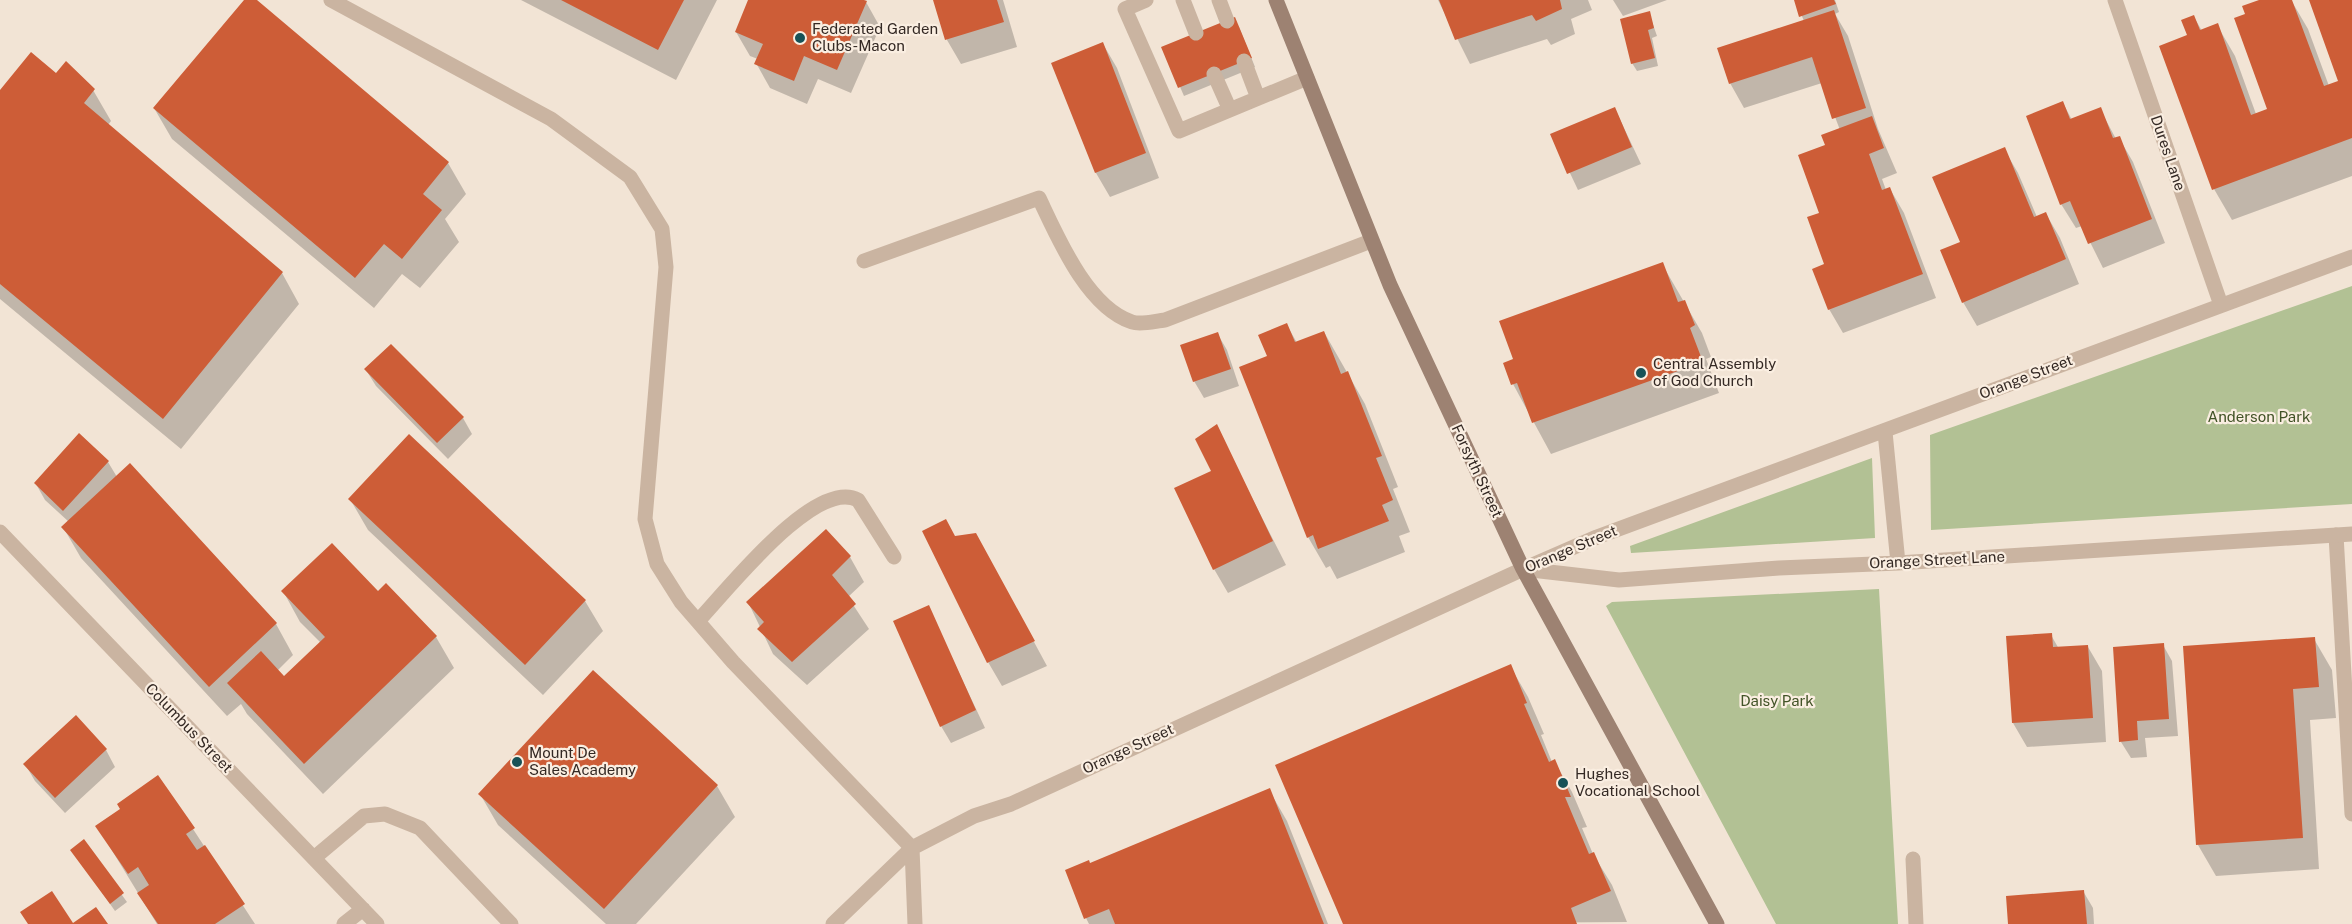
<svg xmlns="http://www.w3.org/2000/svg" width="2352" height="924" viewBox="0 0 2352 924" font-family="'Public Sans',sans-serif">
<rect width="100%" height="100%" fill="#f2e4d5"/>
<path fill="#b2c194" d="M2352,286v218l-421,26 -1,-95z
M1872,458l3,80 -244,15 -1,-7z
M1879,589l19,335h-122l-170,-318 6,-4z"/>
<path fill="#0003" d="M246,0h9l193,163 18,31 -21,25 14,23 -39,46 -18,-14 -28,34 -202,-169 -18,-31z
M521,0h196l-41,80z
M750,0l116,2 14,25 -29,66 -33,-14 -11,25 -37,-16 -14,-25 2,-4 -8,-3 -14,-24z
M935,0h68l14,47 -56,17 -14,-24z
M1438,0h150l4,10 -21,9 4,15 -24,11 -4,-6 -77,25z
M1613,0h54l-44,16z
M1795,0h40l4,12 -4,2 13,22 30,93 19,44 -15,6 4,11 4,-1 14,24 32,85 -93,35 -14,-24 -8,-95 19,-84 -18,-47 -78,25 -14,-25 74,-62z
M2264,0h27l17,29 21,57 11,-4 -30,-82h42v176l-120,44 -18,-31 -25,-153 5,-19 8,14 15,-6 18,31 21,58 13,-5 -22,-94z
M1649,13l8,23 -5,2 6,28 -21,5 -5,-8z
M1239,27l16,40 -71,29 -21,-48z
M1103,44l14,24 42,110 -49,19 -14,-24 -43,-110z
M56,75l37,15 18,31 -3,4 174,148 17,31 -118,145 -181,-150v-206z
M2063,103l9,17 28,-11 16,30 3,-1 14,24 32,81 -62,25 -21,-42 -6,2 -15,-24z
M1615,109l26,55 -63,26 -26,-55z
M2004,149l14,24 19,44 9,-3 14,24 19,46 -102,42 -14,-24 -1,-59z
M1662,264l40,69 9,24 -5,2 13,34 -168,61 -38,-70 2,-24z
M1287,325l10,18 27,-11 41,72 33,83 -5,2 17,43 -11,4 6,16 -68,27 -7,-13 -4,2 -18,-31 -39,-180z
M1217,333l10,17 12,36 -35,12 -10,-17z
M366,370l97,48 9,16 -24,25 -72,-73z
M1216,427l70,138 -58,28 -14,-24 -1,-97z
M108,462l9,15 159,147 17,31 -16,16 7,7 37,-35 -21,-21 -17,-31 95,2 58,44 18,31 -131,126 -76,-80 -6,-10 -14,12 -146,-158 -18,-31 6,-5 -24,-22 -9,-16z
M350,499l235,102 18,30 -60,64 -175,-165z
M826,531l24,26 14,25 -16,15 21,32 -62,56 -34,-31 -25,-52z
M955,538l34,21 58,107 -45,20 -14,-24z
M928,607l57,121 -34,15 -10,-17z
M2051,635l8,14 29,-2 14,24 4,71 -79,5 -14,-24z
M2314,639l18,31 4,48 -26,2 9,149 -103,7 -18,-31z
M2163,645l9,16 6,75 -33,2 2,19 -16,1 -10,-16z
M1510,666l18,31 16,37 -3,1 11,27 2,-1 18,31 15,35 -5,1 11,26 19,31 15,37 -282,2z
M593,672l124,114 18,31 -99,107h-30l-108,-99 -18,-31z
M106,750l9,17 -50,46 -30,-32 -10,-17z
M1269,790l18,31 41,103h-239l-3,-6 3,-53z
M97,826l96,3 62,95h-98z
M83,841l44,61 -12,9 -43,-61z
M2083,891l10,17 1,16h-84z"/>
<path fill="#cd5d37" d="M244,0h13l192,162 -26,32 19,16 -40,49 -18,-15 -29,34 -202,-170z
M561,0h123l-26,50z
M748,0h116l3,1 -30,69 -33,-14 -10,25 -40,-17 9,-20 -28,-12z
M933,0h64l7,22 -59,18z
M1439,0h121l2,9 -26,12 -4,-6 -77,25z
M1794,0h40l2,4 -37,13z
M2259,0h33l32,86 14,-5 -29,-81h43v138l-140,52 -53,-144 28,-11 -6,-15 13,-5 6,15 18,-7 33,92 16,-6 -33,-91 11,-4 -3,-8z
M1834,10l32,98 -34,11 -20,-62 -83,27 -12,-36z
M1650,11l4,17 -6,2 7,28 -24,6 -11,-45z
M1235,17l17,41 -74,30 -17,-41z
M1103,42l43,111 -51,20 -44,-110z
M31,52l25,21 10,-12 29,28 -11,14 199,169 -120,147 -163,-135v-194z
M2063,101l7,18 31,-12 12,31 7,-2 32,83 -64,25 -18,-43 -10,4 -34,-89z
M1615,107l17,40 -65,27 -17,-40z
M1872,116l12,32 -15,6 13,36 8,-3 33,87 -95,36 -16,-41 12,-5 -17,-47 12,-4 -21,-58 27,-10 -4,-10z
M2005,147l29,70 12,-5 20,47 -104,44 -22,-53 20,-8 -28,-65z
M1663,262l15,40 7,-2 10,25 -5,3 13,34 -171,61 -15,-40 -6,2 -8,-22 10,-4 -14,-38z
M1287,323l8,19 29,-11 17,43 7,-3 34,85 -6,2 17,42 -11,5 7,16 -71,28 -5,-14 -6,3 -68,-171 28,-11 -9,-21z
M1218,332l13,37 -38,13 -13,-37z
M391,344l73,73 -27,26 -73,-74z
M1217,424l56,117 -60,29 -39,-82 37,-17 -16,-32z
M79,433l30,28 -46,50 -29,-28z
M409,434l177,166 -61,65 -177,-166z
M130,463l147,160 -68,64 -148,-160z
M946,519l9,17 21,-3 59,108 -48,22 -65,-132z
M826,529l25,27 -19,19 24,29 -64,58 -35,-33 7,-7 -18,-20z
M332,543l46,48 8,-8 51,53 -133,128 -77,-81 34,-32 23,25 41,-39 -44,-46z
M929,605l47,105 -36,17 -47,-106z
M2052,633l1,14 35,-2 5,73 -81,5 -6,-87z
M2315,637l4,50 -26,2 10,149 -107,7 -13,-199z
M2164,643l5,76 -32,2 1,19 -19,2 -6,-95z
M1511,664l16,39 -3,1 25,58 6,-3 16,38h-6l24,57 5,-2 17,39 -40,17 6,16h-234l-68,-159z
M593,670l125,115 -114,124 -126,-115z
M76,715l31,34 -52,49 -32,-34z
M158,775l37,53 -9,6 11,16 8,-5 40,59 -30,20h-57l-21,-31 12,-8 -11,-18 -10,7 -33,-48 25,-17 -3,-5z
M1270,788l54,136h-209l-6,-15 -25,10 -19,-49 24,-10 1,3z
M84,839l40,54 -14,11 -40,-54z
M2084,890l3,34h-79l-2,-28z
M52,891l21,32 23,-16 12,17h-80l-8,-12z"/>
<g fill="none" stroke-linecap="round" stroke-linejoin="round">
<path stroke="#cab4a1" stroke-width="15" d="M331,0l220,119 79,58 32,52 4,38 -21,252 12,45 24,38 52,60 179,186
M1146,0l-21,9 54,122 128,-53
M1183,0l13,33
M1219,0l8,21
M1244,61l14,37
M1214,74l16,36
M864,261l175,-63c19,40 48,109 93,124 9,3 23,-1 33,-2l206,-79
M2336,535l16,279
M698,621c28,-29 117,-144 160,-121l36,57
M314,858l50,-42 21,-2 35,14 91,96"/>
<path stroke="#cab4a1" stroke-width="15" d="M2115,0l106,305
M1885,432l13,131
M0,532l377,392
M1523,569l96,11 160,-12 119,-5 454,-29
M912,848l3,76
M1913,859l3,65
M344,924l19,-15
M833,924l79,-76 62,-32 37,-12 512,-235 74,-32 755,-280"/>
<path stroke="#9d8272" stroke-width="15" d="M1276,0l114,285 133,284 194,355"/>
</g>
<g fill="#185257" stroke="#faeee1" stroke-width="2">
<circle cx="800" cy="38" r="6"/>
<circle cx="1641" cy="373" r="6"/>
<circle cx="517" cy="762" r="6"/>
<circle cx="1563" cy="783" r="6"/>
</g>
<g text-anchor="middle" stroke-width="4.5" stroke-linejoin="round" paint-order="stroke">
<g font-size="15" fill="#342924" stroke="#faeee1" text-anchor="start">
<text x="812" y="34">Federated Garden<tspan x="812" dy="17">Clubs-Macon</tspan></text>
<text x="1653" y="369">Central Assembly<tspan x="1653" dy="17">of God Church</tspan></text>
<text x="529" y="758">Mount De<tspan x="529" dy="17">Sales Academy</tspan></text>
<text x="1575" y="779">Hughes<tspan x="1575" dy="17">Vocational School</tspan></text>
</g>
<g font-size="15" fill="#342924" stroke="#faeee1">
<text transform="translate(2168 153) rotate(71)" y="5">Dures Lane</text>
<text transform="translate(2026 377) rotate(-21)" y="5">Orange Street</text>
<text transform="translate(1477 471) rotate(65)" y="5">Forsyth Street</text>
<text transform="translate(1571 549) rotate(-23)" y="5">Orange Street</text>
<text transform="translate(1937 560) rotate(-3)" y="5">Orange Street Lane</text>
<text transform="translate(189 728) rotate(46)" y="5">Columbus Street</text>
<text transform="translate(1128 749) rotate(-25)" y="5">Orange Street</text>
</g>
<g font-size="15" fill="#425327" stroke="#faeee1">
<text x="2259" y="422">Anderson Park</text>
<text x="1777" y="706">Daisy Park</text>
</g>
</g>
</svg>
